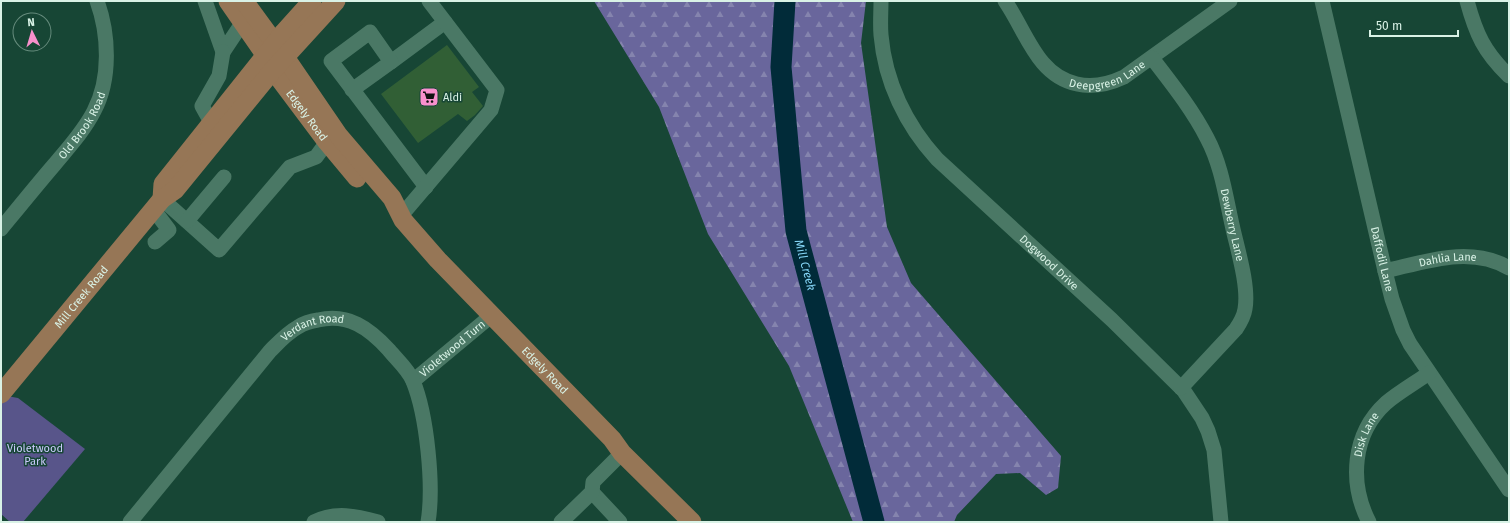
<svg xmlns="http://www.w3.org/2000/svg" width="1510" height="523" viewBox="0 0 1510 523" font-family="'Fira Sans',sans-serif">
<defs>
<pattern id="forest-firs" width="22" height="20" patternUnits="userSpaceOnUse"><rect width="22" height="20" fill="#69669c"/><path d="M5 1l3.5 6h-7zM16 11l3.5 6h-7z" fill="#8584ae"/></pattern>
</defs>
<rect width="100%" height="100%" fill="#174635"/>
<path fill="url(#forest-firs)" d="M594,1h272l-5,42 26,184 24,56 150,173 -3,32 -12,7 -26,-22 -24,1 -39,41 -3,7h-101l-64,-156 -81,-132 -49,-127z"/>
<path fill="#58558a" d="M7,396l11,2 67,51 -62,73h-13l-9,-8v-111z"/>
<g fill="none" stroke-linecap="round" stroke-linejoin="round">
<path stroke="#012b39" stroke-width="21" id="s1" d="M785,1l-4,66 15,164 78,291"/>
</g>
<path fill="#315f35" d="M447,45l32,42 -7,5 11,14 -8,9 -8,6 -9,-7 -40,29 -37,-49z"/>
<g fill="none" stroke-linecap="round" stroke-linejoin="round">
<g stroke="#4a7865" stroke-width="15">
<path d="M205,1l18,51 20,-30"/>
<path id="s2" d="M881,1c0,11 -1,23 0,34 4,47 25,90 56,124l175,161 72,71 18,27 6,13 6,19 7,72"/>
<path id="s3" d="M1005,1c21,30 32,75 72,83 17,4 32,0 47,-7l106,-76"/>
<path id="s4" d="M1322,1l63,270 7,28 11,31 7,14 99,146"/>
<path d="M1467,1c9,33 17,51 42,75"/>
<path id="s5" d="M1152,58c20,26 40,51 55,80 15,28 19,61 26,91 5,22 16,58 12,80 -1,7 -5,14 -9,20l-55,59"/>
<path d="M391,62l54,-40"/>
<path d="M352,90l39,-28 -21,-30 -39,29 95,126"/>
<path d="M212,124l-10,-18 17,-30 4,-24"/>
<path d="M162,199l57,51 71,-83 26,-10 11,-15"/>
<path d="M154,210l15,20 -14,12"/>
<path d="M400,217l91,-107 6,-20 -68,-89"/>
<path d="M187,221l37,-44"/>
<path id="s6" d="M1,229c18,-22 35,-43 53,-64 14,-17 30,-34 40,-54 17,-32 15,-77 3,-110"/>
<path id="s7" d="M1385,271c40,-9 85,-26 124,-3"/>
<path id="s8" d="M413,381l78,-65"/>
<path d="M592,492l28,30"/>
<path id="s9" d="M130,522l140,-171c9,-9 17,-18 28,-24 6,-4 13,-6 20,-7 30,-7 51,8 71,30 8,10 19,19 24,31 14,34 21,105 15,141"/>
<path d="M314,522c21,-11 43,-6 64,0"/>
<path d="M561,522l31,-30 1,-10 29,-29"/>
<path id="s10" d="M1369,522c-20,-39 -17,-88 17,-119 13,-11 29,-20 43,-30"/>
</g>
<g stroke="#967656" stroke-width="19">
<path id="s11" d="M228,1l38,55 7,14 54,72 30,36"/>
<path id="s12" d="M244,1l41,56 54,79 53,62 11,22 35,40 174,179 10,14 70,69"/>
<path d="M162,199l1,-15 121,-152 28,-31"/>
<path id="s13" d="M1,394l161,-195 13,-9 98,-120 63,-69"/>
</g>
</g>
<defs>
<g id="supermarket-square" transform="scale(1)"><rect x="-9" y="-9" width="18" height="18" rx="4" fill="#f890cc" stroke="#174635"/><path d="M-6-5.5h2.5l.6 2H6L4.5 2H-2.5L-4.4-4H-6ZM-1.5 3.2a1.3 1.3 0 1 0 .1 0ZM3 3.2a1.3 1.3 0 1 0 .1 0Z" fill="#111"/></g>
</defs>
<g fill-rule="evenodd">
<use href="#supermarket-square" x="429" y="97"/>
</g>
<g text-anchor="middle" stroke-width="3" stroke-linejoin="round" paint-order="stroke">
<g font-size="11" fill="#d9f2e6" stroke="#174635">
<text dy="4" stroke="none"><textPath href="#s3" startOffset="146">Deepgreen Lane</textPath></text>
<text dy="4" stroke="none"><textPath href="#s11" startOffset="139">Edgely Road</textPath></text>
<text dy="4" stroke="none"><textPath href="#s6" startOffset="132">Old Brook Road</textPath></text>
<text dy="4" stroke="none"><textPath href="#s5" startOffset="188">Dewberry Lane</textPath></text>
<text dy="4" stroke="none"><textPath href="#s4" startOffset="265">Daffodil Lane</textPath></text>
<text dy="4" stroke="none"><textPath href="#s7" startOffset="64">Dahlia Lane</textPath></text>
<text dy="4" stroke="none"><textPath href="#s2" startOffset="325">Dogwood Drive</textPath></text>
<text dy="4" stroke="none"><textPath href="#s13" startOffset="126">Mill Creek Road</textPath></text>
<text dy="4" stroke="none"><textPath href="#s9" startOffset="272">Verdant Road</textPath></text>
<text dy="4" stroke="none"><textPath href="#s8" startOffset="51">Violetwood Turn</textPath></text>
<text dy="4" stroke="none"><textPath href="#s12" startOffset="478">Edgely Road</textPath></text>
<text dy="4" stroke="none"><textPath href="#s10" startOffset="91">Disk Lane</textPath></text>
</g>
<g font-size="11" fill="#d9f2e6" stroke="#174635" text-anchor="start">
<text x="443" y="101">Aldi</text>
</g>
<g font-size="11" fill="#cccbfd" stroke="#174635">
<text x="35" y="452">Violetwood<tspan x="35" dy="13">Park</tspan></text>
</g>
<g font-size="12" font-style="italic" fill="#83d4f5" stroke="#174635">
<text dy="4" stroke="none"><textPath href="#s1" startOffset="266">Mill Creek</textPath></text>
</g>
</g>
<rect width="1510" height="523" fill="none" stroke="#d9f2e6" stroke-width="4"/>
<g transform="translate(32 32) rotate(355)"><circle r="19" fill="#174635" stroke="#658b7c"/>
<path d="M0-3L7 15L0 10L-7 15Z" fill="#f890cc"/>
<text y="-6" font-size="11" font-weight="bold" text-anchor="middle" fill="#d9f2e6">N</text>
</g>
<path d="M1370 30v6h88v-6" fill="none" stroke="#d9f2e6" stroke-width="2"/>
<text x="1376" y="30" font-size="12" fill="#d9f2e6" stroke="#174635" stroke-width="3" paint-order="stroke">50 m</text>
</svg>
